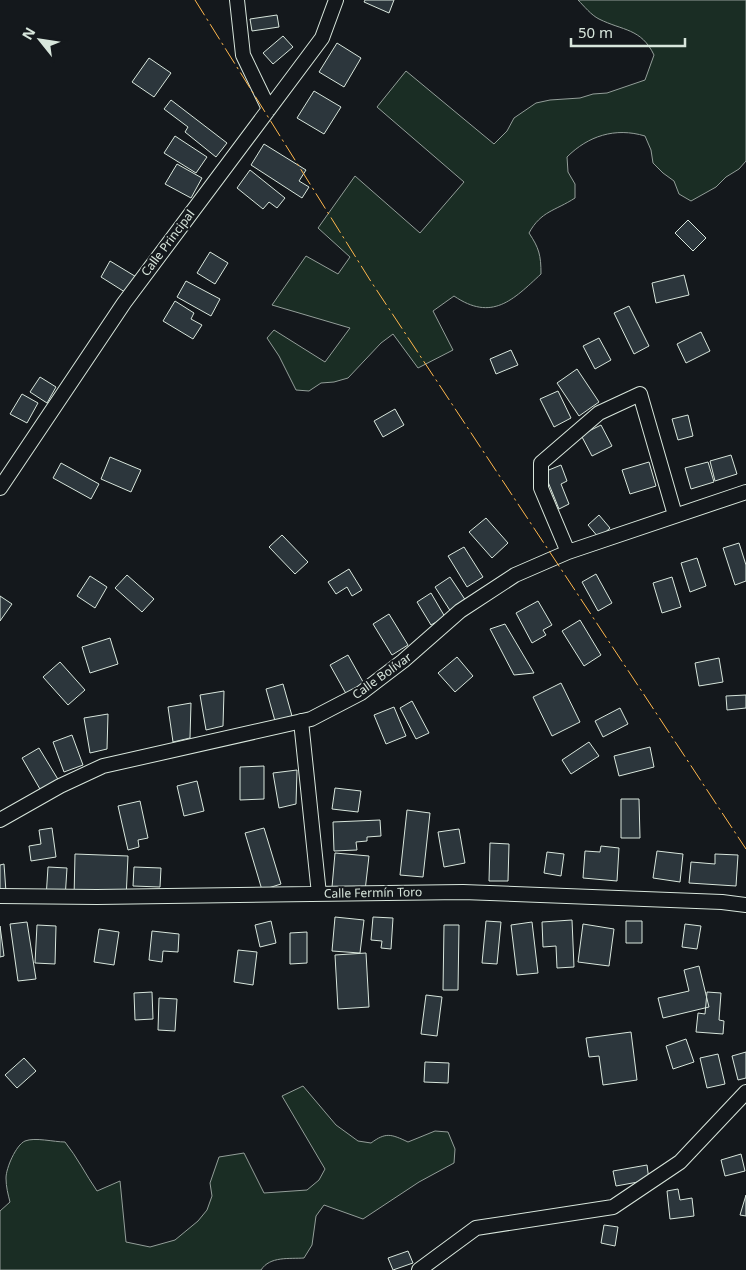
<svg xmlns="http://www.w3.org/2000/svg" width="746" height="1270" viewBox="0 0 746 1270" font-family="'Noto Sans',sans-serif">
<rect width="100%" height="100%" fill="#14181c"/>
<path fill="#1a2d24" stroke="#939e99" d="M578,0h168v161l-7,8 -13,8 -10,10 -25,14 -12,-7 -5,-13 -11,-8 -10,-10 -2,-13 -6,-14c-30,-9 -57,0 -78,21l1,15 7,12v14c-20,13 -34,13 -46,35 10,15 12,22 12,41 -28,26 -49,48 -87,22l-21,15 20,39 -35,18 -25,-34 -12,9 -33,35 -14,4 -13,1 -12,8 -13,-1 -17,-34 -12,-18 7,-8 51,32 25,-34 -78,-23 34,-49 32,18 12,-17 -32,-29 37,-52 65,57 44,-51 -87,-75 29,-36 88,73 13,-13 7,-13 22,-15 14,-3 30,-2 13,-4 14,-1 38,-13 9,-25c-13,-27 -31,-24 -55,-36 -8,-4 -15,-13 -21,-19z
M303,1086l33,39 22,16 13,2c15,-11 20,-9 37,-1l27,-11 13,1 7,17 -1,14 -35,19 -56,37 -39,-14 -8,11 -4,29 -8,13c-15,1 -34,-2 -43,12h-261v-59l10,-9c-2,-8 -4,-15 -4,-24 0,-10 10,-33 19,-37 10,-4 29,1 40,1 12,15 21,33 32,49l23,-10 6,61 24,5 25,-7 23,-19 9,-11 5,-14 -2,-13 9,-26 25,-4 20,40 43,-3 12,-10 6,-11 -43,-73z"/>
<path fill="#2c363c" stroke="#d8e6dc" d="M365,0h29l-5,13 -25,-11z
M277,15l2,12 -27,4 -2,-12z
M283,36l10,11 -20,17 -10,-11z
M337,43l24,15 -17,29 -25,-15z
M149,58l22,15 -17,24 -22,-15z
M314,91l27,16 -17,27 -27,-16z
M171,100l56,43 -11,14 -31,-25 3,-5 -24,-18z
M175,136l32,21 -11,16 -32,-20z
M264,144l42,26 -7,11 10,6 -7,11 -51,-33z
M177,164l25,14 -11,20 -26,-14z
M250,170l35,28 -8,10 -8,-6 -6,7 -26,-21z
M688,220l18,18 -13,13 -18,-18z
M210,252l18,11 -13,21 -18,-11z
M110,261l28,17 -10,16 -27,-17z
M684,275l5,20 -33,8 -4,-20z
M186,281l34,18 -9,17 -34,-19z
M175,301l19,12 -3,6 11,6 -9,14 -30,-18z
M629,306l20,40 -15,8 -20,-41z
M701,332l9,19 -24,12 -9,-19z
M599,338l12,22 -16,9 -12,-23z
M511,350l7,15 -22,9 -6,-15z
M577,369l22,33 -20,14 -22,-33z
M40,377l16,10 -9,16 -17,-11z
M558,391l13,27 -17,9 -14,-28z
M22,394l16,9 -11,20 -17,-9z
M395,409l9,16 -21,12 -9,-16z
M688,415l5,21 -15,4 -6,-21z
M601,425l11,21 -20,10 -11,-21z
M731,455l6,19 -22,7 -5,-20z
M110,457l31,13 -10,22 -30,-13z
M649,462l7,24 -26,8 -8,-24z
M708,462l6,20 -23,7 -6,-21z
M61,463l38,21 -8,15 -38,-21z
M561,465l6,16 -6,3 8,20 -10,5 -15,-37z
M599,515l11,13 -11,10 -11,-13z
M486,518l22,25 -16,15 -23,-26z
M282,535l26,27 -13,12 -26,-27z
M739,543l7,22v16l-11,4 -12,-37z
M464,547l19,30 -16,10 -19,-31z
M697,558l9,28 -16,6 -9,-29z
M349,569l13,21 -10,6 -5,-9 -11,7 -8,-12z
M596,574l16,29 -14,8 -16,-29z
M127,575l27,24 -12,13 -27,-24z
M90,576l17,11 -12,21 -18,-12z
M450,577l16,24 -15,11 -16,-25z
M672,577l9,30 -19,6 -9,-30z
M431,593l14,24 -14,8 -14,-23z
M0,596l12,8 -12,17z
M538,601l14,24 -9,5 3,5 -14,8 -16,-30z
M389,614l19,31 -16,10 -19,-31z
M580,620l21,35 -17,11 -22,-35z
M505,624l29,49 -20,2 -24,-46z
M110,638l8,26 -28,9 -8,-26z
M348,655l19,34 -18,10 -19,-34z
M457,657l16,19 -18,16 -17,-19z
M719,658l4,24 -24,4 -4,-23z
M60,662l25,28 -17,15 -25,-28z
M561,683l19,39 -28,14 -19,-39z
M283,684l9,32 -17,5 -9,-32z
M224,691l-1,35 -17,4 -6,-35z
M746,695v13l-19,2 -1,-14z
M412,701l17,32 -13,6 -16,-31z
M191,703l-1,35 -17,4 -5,-35z
M394,707l12,29 -20,8 -12,-29z
M620,708l8,16 -25,13 -8,-16z
M108,714l-1,35 -17,4 -6,-35z
M72,735l11,30 -19,7 -11,-30z
M589,742l10,14 -28,18 -9,-14z
M650,747l4,20 -35,9 -5,-20z
M39,748l23,38 -18,10 -22,-38z
M264,766v33l-24,1v-33z
M297,770l-1,34 -17,4 -6,-35z
M197,781l7,30 -20,5 -7,-30z
M335,788l26,3 -3,21 -26,-3z
M621,799h18l1,39h-19z
M140,801l8,37 -10,2 1,7 -11,3 -10,-44z
M407,810l23,3 -7,64 -23,-2z
M380,820l1,16 -14,1v4l-11,1 1,8 -23,1 -1,-29z
M52,828l4,29 -25,4 -2,-15 12,-2 -2,-14z
M264,828l17,56 -19,6 -17,-57z
M459,829l6,34 -21,4 -6,-35z
M490,843l19,1 -1,37h-19z
M601,846l18,2 -2,33 -34,-3 2,-27 15,1z
M657,851l26,3 -3,28 -27,-4z
M547,852l17,2 -3,22 -17,-3z
M335,853l34,3 -4,35 -33,-4z
M75,854l53,2 -2,43 -52,-1z
M715,854l23,1 -2,31 -47,-3 2,-21 24,2z
M4,864l2,28 -6,1v-28z
M48,867l19,1 -2,31 -19,-1z
M134,867l27,1 -1,19 -27,-1z
M335,917l29,3 -4,33 -28,-2z
M373,917l20,1 -2,31 -10,-1 1,-7 -11,-1z
M572,920l2,47 -17,1 -1,-22 -13,1 -1,-25z
M271,921l5,22 -16,4 -5,-22z
M486,921l15,1 -4,42 -15,-1z
M626,921h16v22h-16z
M27,922l9,57 -18,2 -8,-57z
M532,922l6,51 -21,2 -6,-50z
M583,924l31,5 -5,37 -31,-4z
M685,924l16,2 -4,23 -15,-2z
M37,925l19,1 -1,38 -20,-1z
M444,925h15l-1,65h-15z
M0,926l4,30 -4,1z
M99,929l20,3 -5,33 -20,-3z
M152,931l27,3 -1,18 -15,-1 -1,11 -13,-2z
M307,932v31l-17,1v-31z
M238,950l19,2 -4,33 -19,-3z
M366,953l3,54 -31,2 -3,-54z
M699,966l10,41 -46,11 -5,-20 31,-7 -5,-21z
M152,992l1,27 -18,1 -1,-27z
M707,992l14,1 -2,27 5,1 -1,13 -27,-2 2,-19 7,1z
M426,995l16,2 -5,39 -16,-2z
M159,998l18,1 -2,32 -17,-1z
M631,1032l6,48 -34,5 -4,-29 -10,1 -3,-19z
M686,1039l8,23 -21,7 -7,-23z
M746,1052v26l-8,2 -6,-24z
M718,1054l7,30 -18,4 -7,-30z
M24,1058l12,13 -19,17 -12,-13z
M425,1062l24,1 -1,20 -24,-1z
M741,1154l4,17 -20,5 -4,-16z
M647,1165l2,15 -33,6 -3,-15z
M678,1189l2,11 12,-2 2,18 -24,3 -3,-28z
M746,1195v21l-6,-1z
M604,1225l14,2 -3,19 -14,-3z
M408,1251l5,12 -20,7 -5,-12z"/>
<g fill="none" stroke-linecap="round" stroke-linejoin="round">
<g stroke="#d8e6dc" stroke-width="16">
<path id="minor" d="M237,0l6,55 26,54
M0,488l124,-185 198,-265 14,-38
M568,552l-27,-64v-25l58,-50 41,-19 35,121
M301,721l18,173
M0,820l60,-34 43,-20 208,-47 50,-26 42,-32 57,-50 55,-36 53,-23 178,-60
M0,896l97,1 366,-5 259,10 24,3
M419,1270l57,-42 137,-21 67,-45 66,-70"/>
</g>
<use href="#minor" stroke="#14181c" stroke-width="14"/>
<path stroke="#ffb74d" stroke-width="1" stroke-dasharray="18 4 2.5 4" stroke-linecap="butt" d="M195,0l175,280 376,569"/>
</g>
<g text-anchor="middle" stroke-width="4" stroke-linejoin="round" paint-order="stroke">
<g font-size="12" fill="#d8e6dc" stroke="#14181c">
<text transform="translate(168 243) rotate(-53)" y="4">Calle Principal</text>
<text transform="translate(382 676) rotate(-36)" y="4">Calle Bolívar</text>
<text transform="translate(373 893) rotate(-1)" y="4">Calle Fermín Toro</text>
</g>
</g>
<g transform="translate(40 40) rotate(300)" stroke="#14181c" stroke-width="4" paint-order="stroke">
<path d="M0-4L9 19L0 12L-9 19Z" fill="#d8e6dc"/>
<text y="-8" font-size="14" font-weight="bold" text-anchor="middle" fill="#d8e6dc">N</text>
</g>
<path d="M571 38v8h114v-8" fill="none" stroke="#d8e6dc" stroke-width="2.5"/>
<text x="578" y="38" font-size="15" fill="#d8e6dc" stroke="#14181c" stroke-width="4" paint-order="stroke">50 m</text>
</svg>
